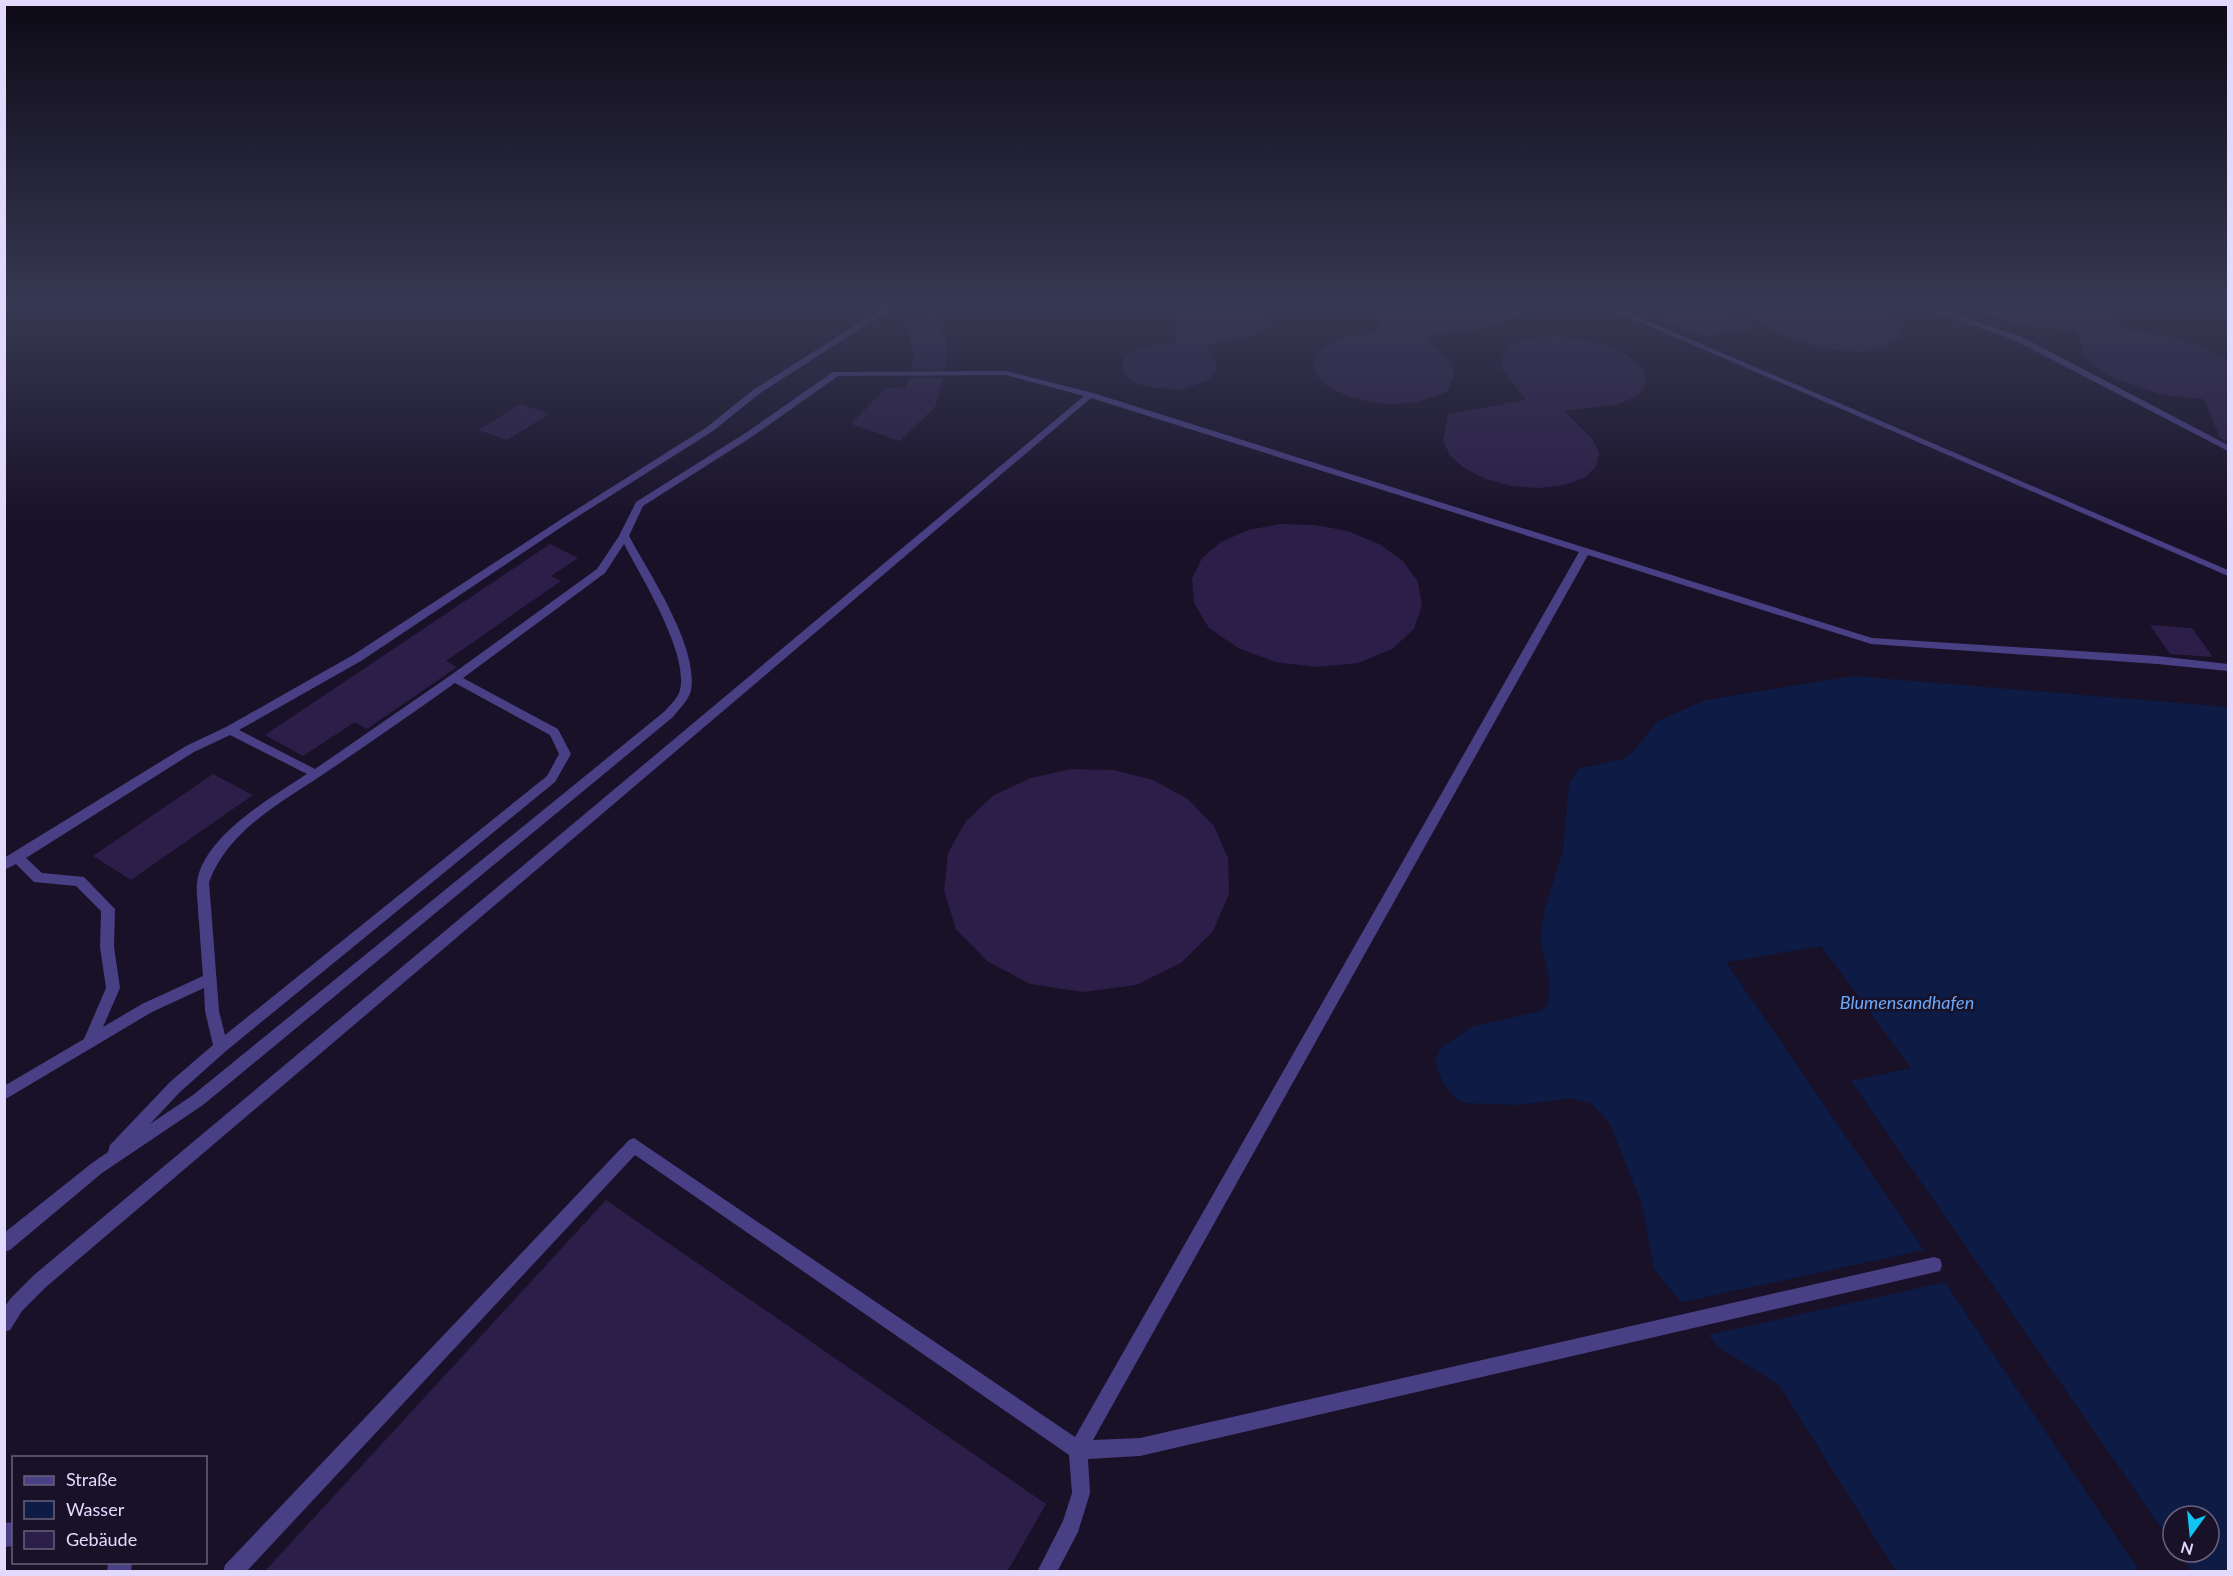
<svg xmlns="http://www.w3.org/2000/svg" width="2233" height="1576" viewBox="0 0 2233 1576" font-family="Lato,sans-serif">
<rect width="100%" height="100%" fill="#181128"/>
<path fill="#0d1b45" fill-rule="evenodd" d="M1854,676l374,31v864h-332l-117,-186 -62,-39 -63,-77 -12,-64 -32,-81 -18,-20 -21,-6 -52,7 -55,-2 -11,-7 -10,-13 -8,-21 5,-14 34,-22 66,-15 8,-6 1,-25 -9,-42 4,-26 19,-62 6,-66 10,-16 45,-9 12,-10 20,-27 49,-22zM2173,1516h36v36h-36z"/>
<path fill="#181128" d="M1821,946l90,122 -60,13 322,464v7h5l13,19h-52l-194,-289 -241,54 -26,-33 246,-53 -198,-288z"/>
<path fill="#2b1e48" d="M1184,306h72l7,5 4,8 -1,7 -7,6 -11,5 -41,8 10,21 -2,8 -8,7 -27,9 -33,-3 -13,-5 -9,-7 -3,-7 1,-7 5,-7 10,-6 38,-6 2,-28z
M1372,306h162l1,5 -65,20 -45,5 26,27 3,12 -7,17 -29,10 -23,2 -25,-2 -23,-6 -18,-9 -12,-11 -4,-12 3,-11 12,-9 15,-7 40,-6z
M1738,306h135l16,9 9,11 1,9 -5,8 -13,6 -18,3 -44,-3 -40,-15z
M1983,306h122l10,23 33,3 28,6 25,9 22,11 6,4v81l-9,-5 -16,-39 -41,-4 -48,-16 -18,-11 -12,-12 -8,-26 -44,-3 -51,-13z
M1700,308l19,5 31,16 -43,7 -21,-5 -29,-14 25,-8z
M935,316l12,26 -2,27h-33l1,-13 -5,-34z
M1561,336l46,9 19,9 13,11 7,12 -2,11 -9,9 -17,7 -54,7 29,29 6,13 -3,14 -12,11 -20,7 -25,3 -27,-2 -26,-7 -22,-11 -14,-13 -7,-14 5,-27 78,-14 -23,-29 -2,-11 9,-16 28,-7z
M909,378h34l-8,29 -35,34 -49,-17 36,-37 18,2z
M521,404l28,10 -42,26 -29,-10z
M1280,524l35,1 33,6 31,13 24,17 15,21 4,23 -8,24 -22,20 -34,14 -41,4 -42,-5 -37,-14 -29,-20 -15,-25 -2,-24 10,-21 19,-16 27,-12z
M550,544l28,14 -27,18 10,5 -115,80 11,6 -90,62 -12,-7 -52,34 -38,-21z
M2150,625l42,3 21,29 -43,-3z
M1071,769l42,1 40,10 35,19 26,27 14,32 1,36 -16,37 -32,32 -45,22 -53,7 -53,-8 -43,-23 -31,-32 -12,-38 4,-38 18,-32 28,-26 37,-17z
M213,774l40,21 -122,85 -38,-24z
M606,1200l440,304 -39,68h-743z"/>
<g fill="none" stroke-linecap="round" stroke-linejoin="round">
<path fill="#493f84" fill-rule="evenodd" d="M886,306h9l-136,88 -46,37 -144,91 -208,139 -122,69 76,39 136,-94 146,-106 22,-33 17,-34 111,-70 86,-60 173,-1 87,22 779,245 285,18 71,8v7l-71,-7 -286,-20 -283,-89 -495,885 47,-2 794,-181 6,2 2,6 -2,6 -800,185 -52,3 2,34 -12,39 -21,40h-20l26,-51 9,-28 -3,-38 -434,-300 -389,417h-23l2,-7 404,-425 5,-2 441,299 504,-885 -488,-154 -1045,889 -24,24 -12,19 -6,2v-24l6,-9 24,-24 1050,-879 -78,-21 -168,1 -85,60 -110,70 -14,30c20,37 70,111 62,154 -2,10 -12,19 -18,27l-470,388 -101,68 -92,77 -6,2v-19l88,-70 16,-11 2,-7 60,-63 43,-37 -8,-34 -1,-23 -52,24 -148,88v-14l80,-47 22,-51 -6,-41 1,-36 -25,-25 -42,-4 -18,-18 -12,6v-12l182,-112 40,-19 127,-72 210,-137 144,-91 46,-37zM624,544c17,33 68,113 55,149 -3,7 -10,13 -14,18l-472,384 -43,29 30,-32 46,-41 329,-269 16,-28 -13,-25 -95,-51 142,-105zM455,683l95,52 9,19 -12,22 -322,259 -6,-24 -10,-129c21,-55 76,-81 122,-113 42,-28 83,-57 124,-86zM230,735l77,39c-35,23 -105,63 -110,109 -1,9 1,19 1,28 2,22 3,43 5,65l-61,28 -39,23 17,-39 -6,-41 1,-38 -31,-32 -42,-4 -16,-15 168,-106z
M1603,306h10l615,264v6z
M1918,306h11l91,30 208,109v6l-214,-111z"/>
<path fill="#493f84" fill-rule="evenodd" d="M14,1522v24l-10,1v-24z
M108,1562h24l-1,10h-24z"/>
</g>
<linearGradient id="sky" x2="0" y2="1"><stop stop-color="#0d0916"/><stop offset="0.58" stop-color="#373853"/><stop offset="1" stop-color="#373853" stop-opacity="0"/></linearGradient>
<rect width="2233" height="526" fill="url(#sky)"/>
<g text-anchor="middle" stroke-width="5" stroke-linejoin="round" paint-order="stroke">
<g font-size="18" font-style="italic" fill="#6da8f8" stroke="#181128">
<text x="1907" y="1009">Blumensandhafen</text>
</g>
</g>
<rect width="2233" height="1576" fill="none" stroke="#e2dafd" stroke-width="12"/>
<rect x="12" y="1456" width="195" height="108" fill="#181128" stroke="#69617d" stroke-width="1.5"/>
<rect x="24" y="1476" width="30" height="9" fill="#493f84" stroke="#69617d" stroke-width="1.5"/>
<text x="66" y="1486" font-size="18" fill="#e2dafd">Straße</text>
<rect x="24" y="1501" width="30" height="18" fill="#0d1b45" stroke="#69617d" stroke-width="1.5"/>
<text x="66" y="1516" font-size="18" fill="#e2dafd">Wasser</text>
<rect x="24" y="1531" width="30" height="18" fill="#2b1e48" stroke="#69617d" stroke-width="1.5"/>
<text x="66" y="1546" font-size="18" fill="#e2dafd">Gebäude</text>
<g transform="translate(2191 1534) rotate(195)"><circle r="28" fill="#181128" stroke="#69617d" stroke-width="1.5"/>
<path d="M0-4.5L10 22L0 15L-10 22Z" fill="#10c4f4"/>
<text y="-9" font-size="16" font-weight="bold" text-anchor="middle" fill="#e2dafd">N</text>
</g>
</svg>
